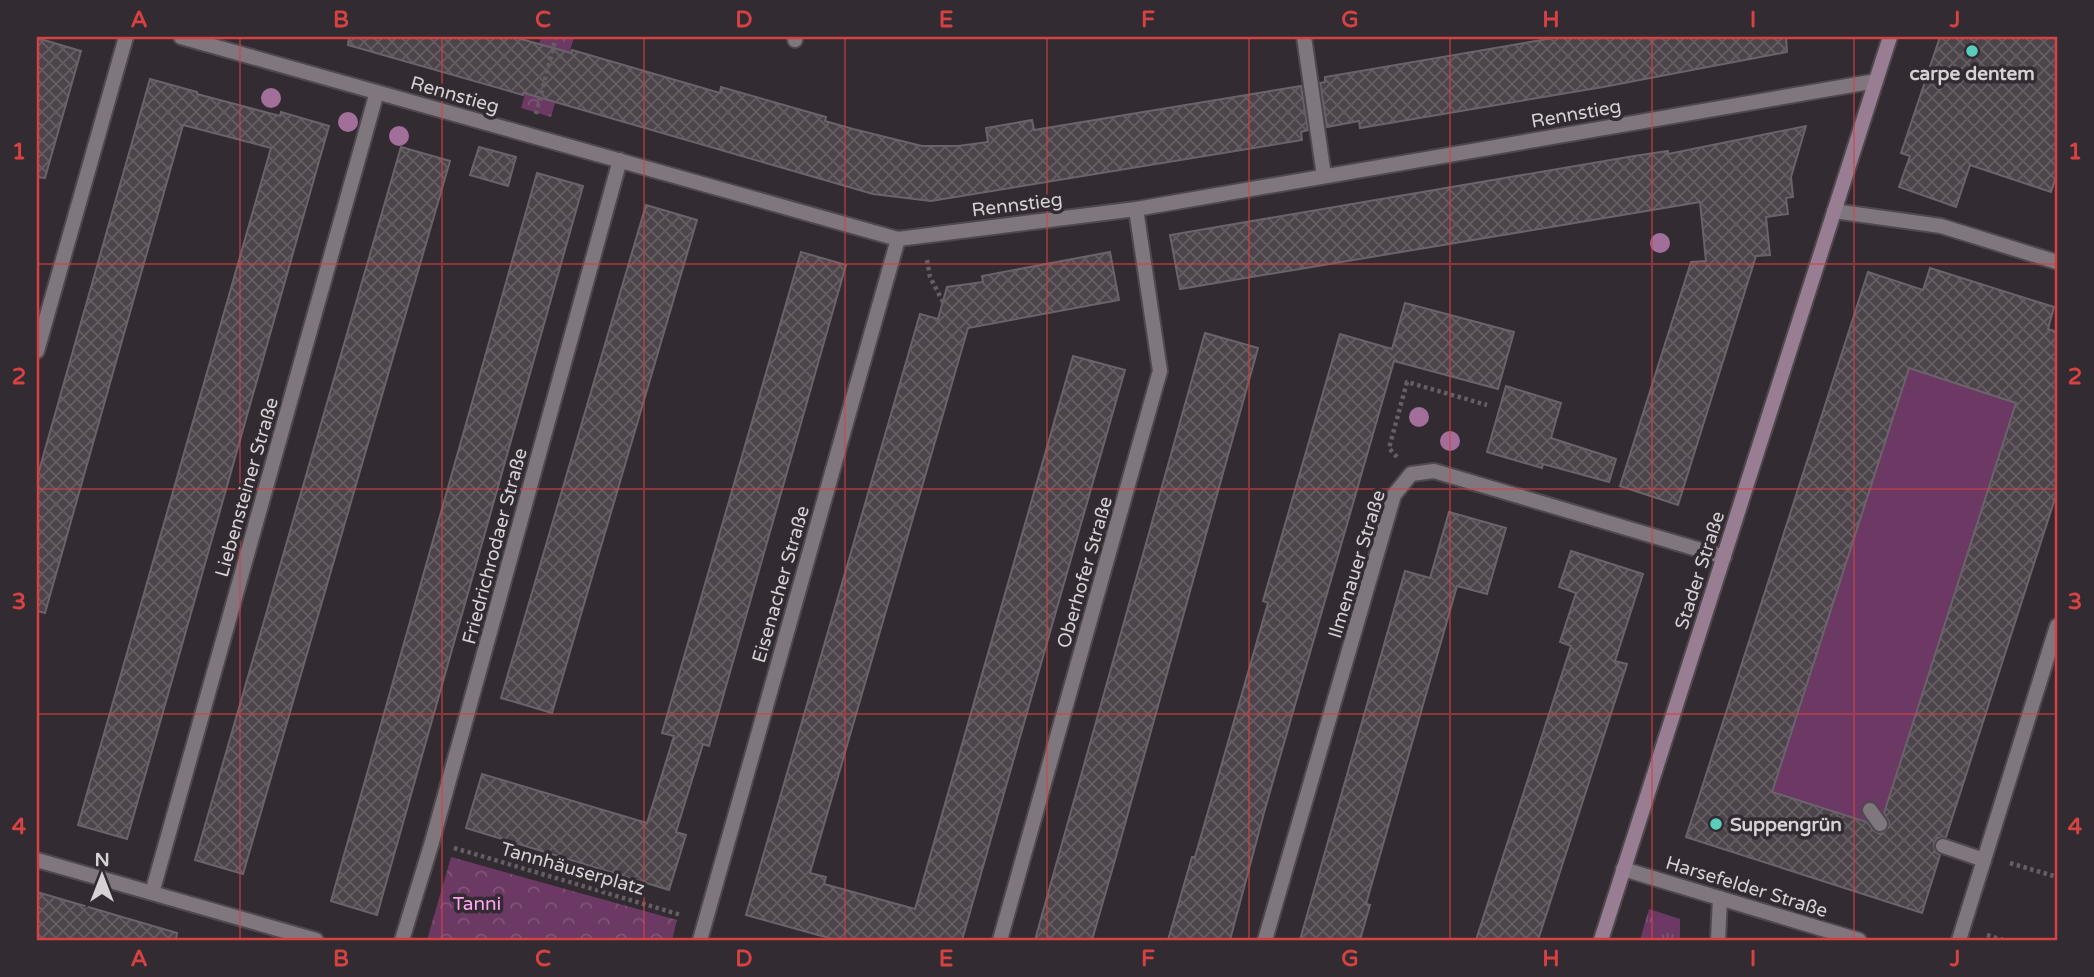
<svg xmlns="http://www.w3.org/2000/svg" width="2094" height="977" viewBox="0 0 2094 977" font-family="'Varela Round',sans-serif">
<defs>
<pattern id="grass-tufts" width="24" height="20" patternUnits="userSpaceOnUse" patternTransform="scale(1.75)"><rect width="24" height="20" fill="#6b3963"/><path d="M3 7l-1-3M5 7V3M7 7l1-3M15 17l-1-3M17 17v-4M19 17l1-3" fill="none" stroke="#7f5578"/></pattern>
<pattern id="park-crowns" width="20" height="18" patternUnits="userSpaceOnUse" patternTransform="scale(1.75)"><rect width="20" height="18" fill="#6b3963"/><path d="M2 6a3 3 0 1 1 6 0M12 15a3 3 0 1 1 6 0" fill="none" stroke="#7f5578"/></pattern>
<pattern id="building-cross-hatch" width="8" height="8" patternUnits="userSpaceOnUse" patternTransform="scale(1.75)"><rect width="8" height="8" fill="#4c444a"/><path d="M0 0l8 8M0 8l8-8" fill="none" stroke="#655e63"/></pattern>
</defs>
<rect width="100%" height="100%" fill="#322b31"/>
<path fill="url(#grass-tufts)" d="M1649,909l31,10v21h-40z"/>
<path fill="url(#park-crowns)" d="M541,37h33l-23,80 -30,-9z
M451,857l226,63 -5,20h-245z"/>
<path fill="#6b3963" d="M1909,368l107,35 -137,423 -119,-38 15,-5z"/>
<path fill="url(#building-cross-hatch)" stroke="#6b636a" stroke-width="2" fill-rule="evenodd" d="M349,37h165l57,16 1,-3 148,43 1,-6 105,30 -1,4 28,8 69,17h36l30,-4 -2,-14 46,-8 2,10 267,-44 7,44 -7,2 1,8 -371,61 -58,-7 -349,-101 -1,2 -175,-50z
M1559,37h227l1,15 -184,35 -243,41 -1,-7 -32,6 -7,-44 5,-1v-5z
M1940,37h117v136l-6,19 -81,-27 -14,42 -57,-20 11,-31 -9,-3z
M37,38l44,13 -36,127 -8,-1z
M150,79l47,13v2l83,22 1,-4 48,14 -202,713 -49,-14 193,-677 -88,-23 -138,488 -8,-2v-133z
M1806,126l-15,51 2,20 -7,1 2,16 -22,3 4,38 -14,1 -78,249 -58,-19 71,-224 15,-1 -6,-59 -520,87 -10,-54 464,-79 34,-5v3z
M401,147l49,14 -207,713 -48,-14z
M479,147l37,10 -8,29 -38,-11z
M537,173l46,13 -206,729 -46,-14z
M646,205l51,15 -145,493 -51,-15z
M801,252l45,13 -137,481 -6,-2 -27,88 10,3 -17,55 -203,-62 16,-54 165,49 27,-87 -12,-3z
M1110,252l9,48 -151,28 -158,545 16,4 -2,7 91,25 158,-553 52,14 -163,570h-126l-90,-25 174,-601 18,5 9,-32 36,-5 -1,-6z
M1930,268l124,39 -6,22 9,3v160l-111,345 -9,1 -3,6 1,8 5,3 -18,58 -236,-76 182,-565 55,18zM1909,368l107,35 -132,410 5,9v5l-9,7 -7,-4 -6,-8 -95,-30z
M1405,303l109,29 -16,57 -104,-28 -129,448 -35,131h-62l24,-83h3l73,-254 -5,-2 77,-267 52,15z
M1205,333l53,15 -145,519 -21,73h-57z
M1506,386l55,17 -10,35 65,21 -7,23 -66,-18 -1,4 -55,-16z
M1449,512l57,16 -19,66 -30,-8 -91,318 4,1 -10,35h-60l105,-369 25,7z
M1571,551l72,23 -28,87 12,3 -89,276h-62l95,-294 -11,-4 16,-49 -17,-6z
M37,892l140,41 -1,7h-139z"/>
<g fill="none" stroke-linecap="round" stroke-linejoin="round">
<g stroke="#4f484e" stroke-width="18">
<path id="lane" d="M1304,37l20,139
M795,40v-3
M1870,810l10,14
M1943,846l41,14
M1718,940l2,-42"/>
</g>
<g stroke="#4f484e" stroke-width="18">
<path id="street" d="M181,37l717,202 238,-30 740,-128
M1834,211l107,15 116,36
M37,351l89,-314
M37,860l279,80
M1623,869l236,71
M152,893l225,-801
M402,940l30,-98 188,-682
M700,940l198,-701
M1000,940l160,-569 -24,-162
M1265,940l129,-445 17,-21 23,-3 290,86
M1959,940l98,-314"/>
</g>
<g stroke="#4f484e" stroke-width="18">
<path id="secondary" d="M1601,940l289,-903"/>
</g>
<path stroke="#655f64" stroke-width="4.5" stroke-dasharray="3.5 3.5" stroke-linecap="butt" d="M536,114l20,-77
M927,260l3,17 13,25
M1397,457l-8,-9 18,-66 80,23
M454,848l227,67
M2010,863l47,14
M1987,935l16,5"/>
<use href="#lane" stroke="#80777e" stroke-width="14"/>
<use href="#street" stroke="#80777e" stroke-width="14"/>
<use href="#secondary" stroke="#987d93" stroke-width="14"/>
</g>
<g fill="#a26e9a">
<circle cx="271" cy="98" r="10"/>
<circle cx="348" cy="122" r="10"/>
<circle cx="399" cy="136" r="10"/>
<circle cx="1660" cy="243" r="10"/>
<circle cx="1419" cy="417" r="10"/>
<circle cx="1450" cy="441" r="10"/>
</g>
<path fill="none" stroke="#d64142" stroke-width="2" stroke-opacity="0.55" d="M240,37v903M442,37v903M644,37v903M845,37v903M1047,37v903M1249,37v903M1450,37v903M1652,37v903M1854,37v903M37,264h2020M37,489h2020M37,714h2020"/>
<g fill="#5acebd" stroke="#322b31" stroke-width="2.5">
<circle cx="1972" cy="51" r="7"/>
<circle cx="1716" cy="824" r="7"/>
</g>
<g text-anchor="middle" stroke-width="7" stroke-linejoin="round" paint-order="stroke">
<g font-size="19" font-weight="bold" fill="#d6d1d5" stroke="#322b31">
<text x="1972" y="80">carpe dentem</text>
<text x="1730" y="831" text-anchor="start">Suppengrün</text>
</g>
<g font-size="19" fill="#d6d1d5" stroke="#322b31">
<text transform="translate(455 94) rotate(16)" y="7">Rennstieg</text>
<text transform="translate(1576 113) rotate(-10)" y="7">Rennstieg</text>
<text transform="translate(1017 204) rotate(-7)" y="7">Rennstieg</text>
<text transform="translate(246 487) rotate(-74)" y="7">Liebensteiner Straße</text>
<text transform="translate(494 546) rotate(-75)" y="7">Friedrichrodaer Straße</text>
<text transform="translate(1356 564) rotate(-73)" y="7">Ilmenauer Straße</text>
<text transform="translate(1699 570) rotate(-72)" y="7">Stader Straße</text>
<text transform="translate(1084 572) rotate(-74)" y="7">Oberhofer Straße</text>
<text transform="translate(780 584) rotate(-74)" y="7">Eisenacher Straße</text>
<text transform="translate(573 868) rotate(16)" y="7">Tannhäuserplatz</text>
<text transform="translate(1747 886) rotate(17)" y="7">Harsefelder Straße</text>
</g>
<g font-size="19" fill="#fea4f0" stroke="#322b31">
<text x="477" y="910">Tanni</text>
</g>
</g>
<rect width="2094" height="977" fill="none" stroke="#322b31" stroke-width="77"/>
<g transform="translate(102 876)" stroke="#322b31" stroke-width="5" paint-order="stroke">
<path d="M0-5L12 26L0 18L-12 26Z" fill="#d6d1d5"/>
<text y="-10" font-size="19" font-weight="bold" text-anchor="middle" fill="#d6d1d5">N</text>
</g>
<rect x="38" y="38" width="2018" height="901" fill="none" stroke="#d64142" stroke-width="2.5"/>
<g font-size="23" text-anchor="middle" font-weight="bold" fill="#d64142">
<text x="139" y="27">A</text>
<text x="341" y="27">B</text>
<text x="543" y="27">C</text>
<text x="744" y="27">D</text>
<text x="946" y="27">E</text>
<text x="1148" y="27">F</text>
<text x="1350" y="27">G</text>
<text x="1551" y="27">H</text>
<text x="1753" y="27">I</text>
<text x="1955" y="27">J</text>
<text x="19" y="159">1</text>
<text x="2075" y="159">1</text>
<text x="19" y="384">2</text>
<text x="2075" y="384">2</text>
<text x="19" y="609">3</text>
<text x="2075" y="609">3</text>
<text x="19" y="834">4</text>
<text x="2075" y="834">4</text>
<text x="139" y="966">A</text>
<text x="341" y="966">B</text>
<text x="543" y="966">C</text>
<text x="744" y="966">D</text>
<text x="946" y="966">E</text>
<text x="1148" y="966">F</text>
<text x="1350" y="966">G</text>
<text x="1551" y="966">H</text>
<text x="1753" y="966">I</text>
<text x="1955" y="966">J</text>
</g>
</svg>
